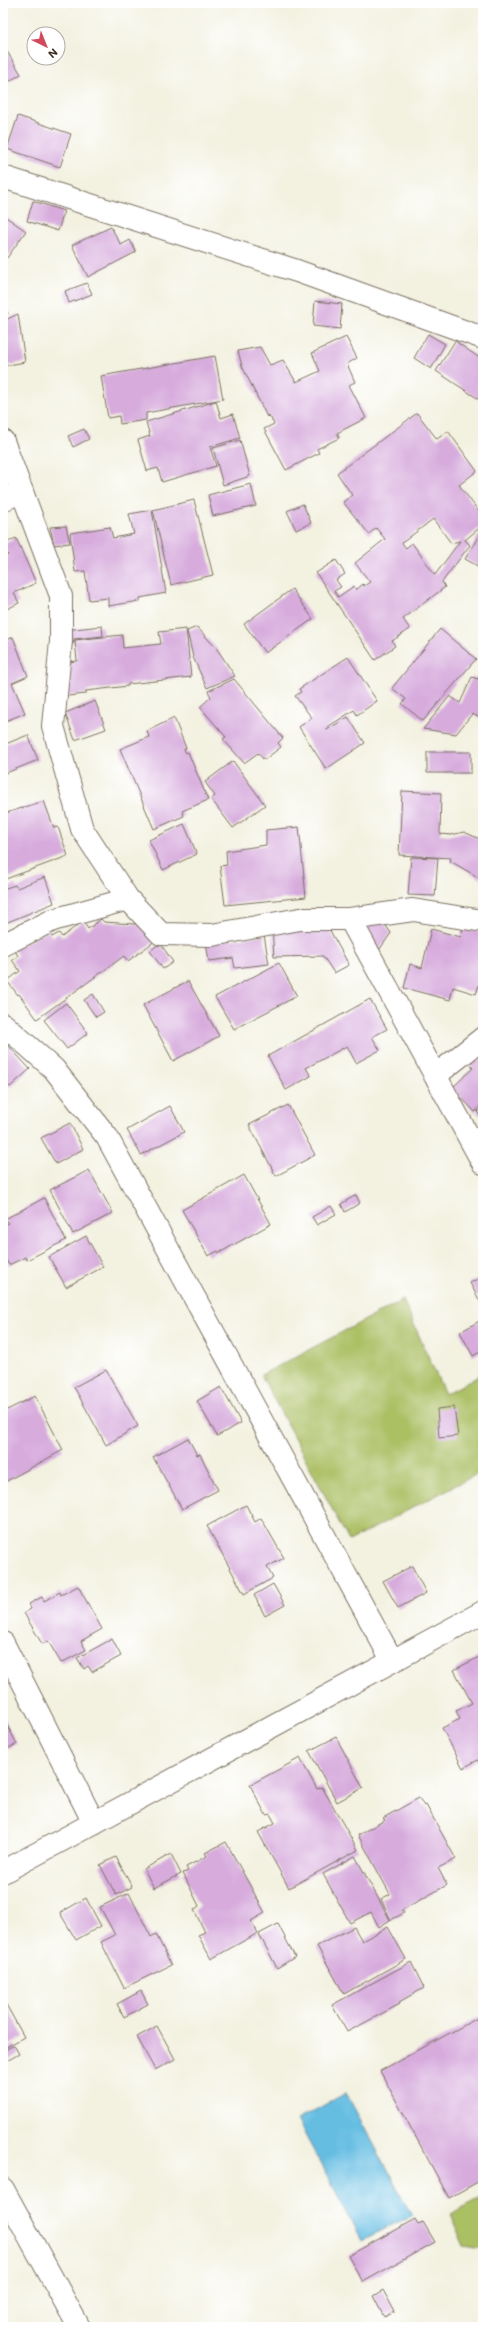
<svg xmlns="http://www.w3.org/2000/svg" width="486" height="2330" viewBox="0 0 486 2330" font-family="Mali,sans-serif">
<rect width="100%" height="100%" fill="#fff"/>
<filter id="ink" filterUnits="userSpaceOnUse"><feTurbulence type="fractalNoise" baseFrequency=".025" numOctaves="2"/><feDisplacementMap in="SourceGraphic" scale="8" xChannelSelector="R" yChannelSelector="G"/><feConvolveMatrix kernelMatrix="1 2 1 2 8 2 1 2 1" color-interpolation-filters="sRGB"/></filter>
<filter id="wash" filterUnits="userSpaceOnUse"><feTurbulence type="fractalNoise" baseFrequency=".012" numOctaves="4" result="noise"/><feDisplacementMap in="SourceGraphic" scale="16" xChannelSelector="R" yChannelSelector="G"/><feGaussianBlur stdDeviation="0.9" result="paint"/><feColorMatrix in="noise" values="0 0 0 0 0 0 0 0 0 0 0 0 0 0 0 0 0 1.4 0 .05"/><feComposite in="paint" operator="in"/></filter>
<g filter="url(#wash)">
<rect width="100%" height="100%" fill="#f3f1e0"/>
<path fill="#abbf64" stroke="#737441" d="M403,1300l42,94 38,-20v97l-134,70 -88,-166z
M483,2197v52l-19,-3 -14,-32z"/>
<path fill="#65bde2" stroke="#507480" d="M346,2093l66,122 -50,25 -65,-120z"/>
<g id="blocks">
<path fill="#d7acdd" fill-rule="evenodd" d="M3,45l18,29 -18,11z
M18,116l53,18 -11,33 -53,-18z
M33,201l31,10 -6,20 -31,-10z
M3,215l23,16 -19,27 -4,-3z
M111,227l10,18 9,-5 6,12 -48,25 -16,-32z
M87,283l5,11 -23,9 -4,-12z
M315,301l27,3 -2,25 -27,-3z
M3,303l5,11 -5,2z
M18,314l7,48 -22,4v-45z
M428,334l17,10 -14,25 -17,-11z
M346,337l11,21 -10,6 8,18 -6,3 17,33 -29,15 2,5 -22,11 2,4 -33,17 -22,-41 10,-5 -5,-9 -2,2 -25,-51 -4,-15 22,-4 10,18 13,-5 13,22 24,-11 -8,-18z
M455,341l26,18 2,-4v47l-47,-31z
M215,356l8,43 -77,14v7l-26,4 -1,-8 -11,2 -7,-42z
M216,401l5,17 12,-4 7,24 -30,9 6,19 -54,16 -4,-14 -11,3 -9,-31 12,-4 -4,-14z
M417,413l20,26 11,-8 29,40 -18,14 24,32v8l-18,15 5,5 -28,37 3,5 -42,32 7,10 -18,12 3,5 -20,14 -59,-87 20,-13 9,14 -9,6 5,7 -7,4 4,6 16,-11 2,4 7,-6 1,2 6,-4 -15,-19 30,-24 -9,-11 -7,6 -26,-32 9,-7 -15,-22zM433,519l18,24 9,-2 -25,34 -23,-32 -6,5 -4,-5z
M84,429l5,10 -16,8 -5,-11z
M240,440l10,36 -27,9 -10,-37z
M251,484l5,22 -43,10 -5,-21z
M194,500l19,75 -42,10 -18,-75z
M303,504l8,19 -15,7 -9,-19z
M152,510l14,83 -26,5v3l-32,5v-8l-19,2 -4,-29 -10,1 -5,-39 40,-6 3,11 21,-4 -5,-20z
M66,526l4,17 -16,2 -4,-18z
M481,532l2,1v36l-18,-10z
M16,538l20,45 -22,10 5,10 -16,8v-54l5,-2 -4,-11z
M292,589l21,30 -48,34 -21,-29z
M102,626l1,10 -29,3v4h-7l-2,-13z
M197,627l20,22 18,27 -28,12 -14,-31 -6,-26z
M186,629l5,48 -63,7v2l-42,5v3l-27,3 7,-35 11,-1 -2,-21 47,-5 1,13 38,-4 -2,-12z
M440,629l36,30 -53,62 -21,-17 4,-5 -14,-11z
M13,637l15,39 -16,7 13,30 -22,9v-80z
M348,657l29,44 -20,14 -3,-5 -28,18 1,2 21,-13 17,26 -39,26 -27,-42 13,-9 -17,-22 6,-4 -2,-3z
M483,666v53l-11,-5 -16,20 -33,-5 27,-33 10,7 12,-26 6,2z
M234,679l49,59 -5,5 3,4 -17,13 -6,-7 -14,10 -21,-24 3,-2 -26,-30 11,-10 -3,-6z
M95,701l11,28 -31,11 -10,-27z
M174,718l12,30 -2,1 2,4 2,-1 20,48 -26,11 2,5 -30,13 -34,-80 29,-12 -2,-6z
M28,735l10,25 -32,13 -3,-9v-19z
M427,752h44v21h-44z
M233,761l32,44 -32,23 -22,-29 4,-3 -10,-14z
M402,791l39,2 -1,41 11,1 13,-3 16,7 3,-5v46l-33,-19 1,-3 -52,-3z
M44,801l10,27 4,-1 10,29 -65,24v-66z
M184,824l13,30 -34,16 -14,-30z
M299,827l7,70 -81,8 -5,-39 7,-1 -1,-14 40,-6v-15z
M411,857l27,1 -3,38 -27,-1z
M45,877l9,26 -51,21v-35l12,-4 2,3z
M101,919l3,3 45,3 10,13 -31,23 -4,-5 -87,63 -18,-25 -1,1 -11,-14 13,-10 -8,-11 6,-4 -4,-7 34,-18 4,6 7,-4 3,4 21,-16 5,8z
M382,920l9,13 -16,23 -15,-27z
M327,925l22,40 -15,8 -11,-17 -49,1 -2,-30z
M463,927l20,5v41l-7,21 -23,-7 -3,13 -46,-12 6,-24 12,4 9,-39 30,8z
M264,935l5,29 -34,4 -2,-10 -24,3 -3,-18z
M160,943l13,19 -10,7 -13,-18z
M279,963l18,33 -63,33 -19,-32z
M188,981l31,55 -46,25 -30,-56z
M93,994l11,18 -8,5 -12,-17z
M370,999l17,30 -15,8 8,13 -24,13 -9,-17 -41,22 5,8 -25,14 -18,-34z
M66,1003l22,30 -21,16 -23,-29z
M483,1039v64l-8,9 -23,-24 21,-20 -9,-10z
M3,1040l27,29 -20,18 -4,-4 -3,2z
M288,1105l27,50 -39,21 -27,-51z
M170,1106l14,26 -43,23 -14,-25z
M483,1106v12l-6,-6z
M70,1123l13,26 -27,15 -15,-26z
M89,1170l24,43 -40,21 -23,-44z
M244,1175l27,49 -52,29 -1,-2 -10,5 -26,-46z
M356,1195l4,8 -15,9 -4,-8z
M44,1198l22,42 -39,20 -2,-3 -16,8 -6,-11v-28l5,-3 -3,-4z
M331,1206l5,8 -19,11 -5,-8z
M86,1236l17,31 -37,20 -17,-30z
M483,1276v31l-13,-24z
M483,1319v31l-10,6 -13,-24z
M106,1370l32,56 -32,19 -32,-58z
M221,1387l20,36 -24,13 -20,-35z
M35,1396l28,54 -60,33v-71z
M454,1407l4,29 -19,2 -2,-29z
M188,1438l9,17 3,-1 18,36 -36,19 -29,-52z
M246,1505l9,17 6,-4 23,40 -17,9 6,11 -29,16 -37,-68z
M412,1566l14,27 -28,15 -15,-27z
M273,1584l12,21 -20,11 -11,-21z
M78,1586l24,43 -21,12 5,9 -25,13 -13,-22 -6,3 -18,-31 7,-4 -2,-5 13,-7 2,4 16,-9 1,3z
M112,1639l9,17 -29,16 -4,-6 -4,3 -7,-11z
M479,1657l4,6v101l-2,1 -3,-5 -15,8 -21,-40 18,-9 -4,-8 16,-8 -18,-33z
M3,1717l14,27 -14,7z
M336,1737l27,51 -26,14 -28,-51z
M300,1758l17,31 5,-2 36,63 -69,38 -31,-56 17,-9 -5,-9 -4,1 -16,-30z
M419,1798l5,8 2,-1 30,54 -18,9 9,17 -45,25 2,3 -13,7 -10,-21 9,-5 -32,-59 27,-15 -2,-2z
M226,1842l39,71 -14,8 7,12 -47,26 -13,-24 7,-3 -11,-22 5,-4 -16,-33 5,-2 -2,-4 21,-11 -2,-3z
M171,1854l10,20 -27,14 -10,-19z
M355,1856l35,64 -11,7 -8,-15 -21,11 -27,-49z
M116,1857l16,30 -16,8 -16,-30z
M129,1893l22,44 5,-3 15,31 -47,23 -23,-46 14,-7 -15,-28z
M86,1898l15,28 -25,14 -16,-27z
M278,1924l17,33 -18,11 -18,-34z
M354,1927l8,14 26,-14 18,32 -62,35 -27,-48z
M411,1962l13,26 -25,14 1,2 -53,28 -15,-27z
M141,1991l7,13 -24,13 -7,-13z
M3,1999l21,38 -21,12z
M483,2015v164l-34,19 -69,-127z
M157,2026l18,33 -20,11 -18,-33z
M14,2045l5,9 -14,8 -2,-11z
M415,2219l3,5 5,-2 12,20 -72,40 -15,-26z
M383,2290l12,22 -11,5 -11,-21z"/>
</g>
</g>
<g filter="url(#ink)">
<use href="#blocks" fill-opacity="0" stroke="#7b7062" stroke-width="1"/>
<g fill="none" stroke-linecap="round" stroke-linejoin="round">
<g stroke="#7b7062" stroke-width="24">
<path id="minor" d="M3,177l294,94 186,67
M3,441l58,155v45l-8,85 29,103 46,70 33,35 51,1 88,-16h50l133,244
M3,500l19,-9
M350,919l63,-9 70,11
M3,945l50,-25 75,-21
M3,1024l51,45 53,68 285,523
M435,1076l48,-38
M3,1643l91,180
M3,1872l480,-260
M3,2189l76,138"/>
</g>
<use href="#minor" stroke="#fff" stroke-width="22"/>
</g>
</g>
<rect width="486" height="2330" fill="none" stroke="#fff" stroke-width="16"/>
<g transform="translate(46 46) rotate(137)"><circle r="19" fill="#ffffff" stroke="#b1aaa5"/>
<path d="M0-3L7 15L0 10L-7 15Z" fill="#d1495b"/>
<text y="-6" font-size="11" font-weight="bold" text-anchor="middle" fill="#3b2a1e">N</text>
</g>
</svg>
